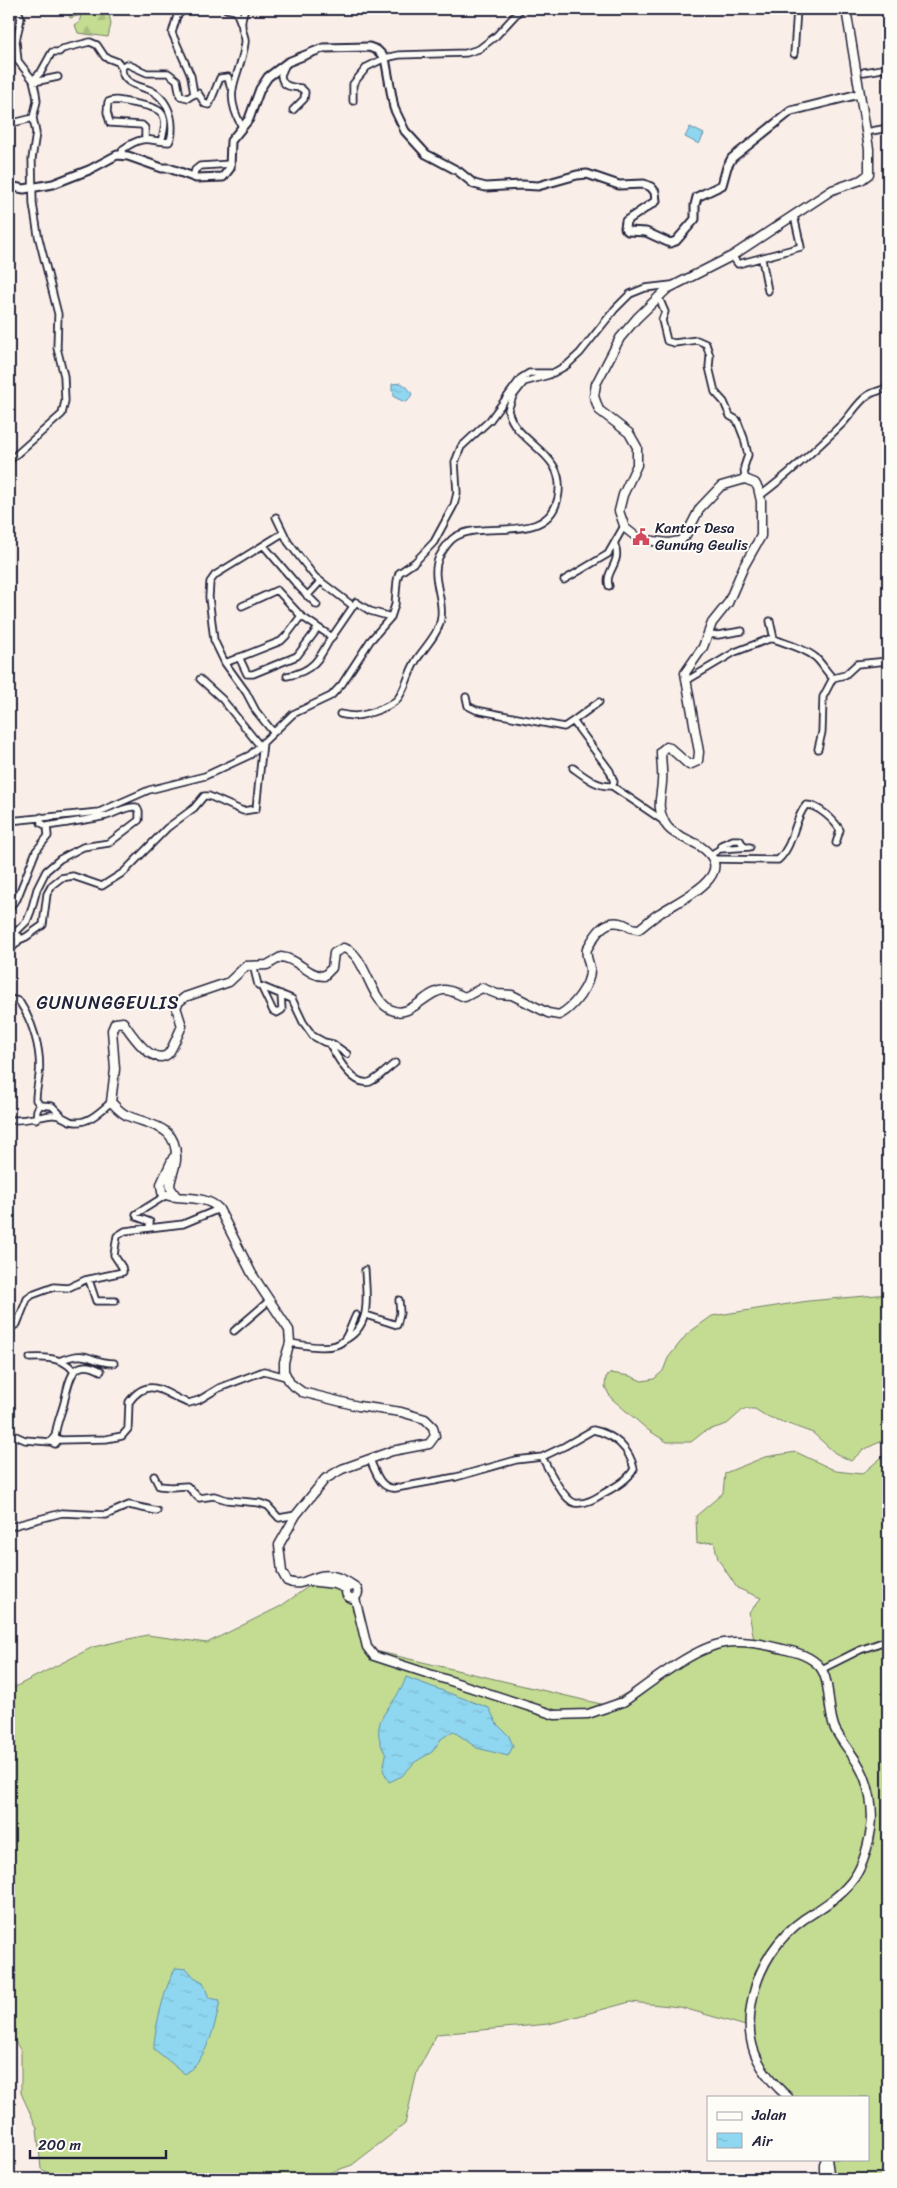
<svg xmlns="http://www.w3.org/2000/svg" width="897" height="2188" viewBox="0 0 897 2188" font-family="Sriracha,sans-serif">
<defs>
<pattern id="forest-firs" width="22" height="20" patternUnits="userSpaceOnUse" patternTransform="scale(1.25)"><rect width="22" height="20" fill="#c3dc92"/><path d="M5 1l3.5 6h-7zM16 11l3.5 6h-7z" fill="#a7bc7f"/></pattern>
<pattern id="water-ripples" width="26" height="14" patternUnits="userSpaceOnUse" patternTransform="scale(1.25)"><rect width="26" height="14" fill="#8fd7f0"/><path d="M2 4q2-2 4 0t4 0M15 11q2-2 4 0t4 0" fill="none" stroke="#7bb8cf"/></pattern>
</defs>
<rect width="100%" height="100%" fill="#faeee8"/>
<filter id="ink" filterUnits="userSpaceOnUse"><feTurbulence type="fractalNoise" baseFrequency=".02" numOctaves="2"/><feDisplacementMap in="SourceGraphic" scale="10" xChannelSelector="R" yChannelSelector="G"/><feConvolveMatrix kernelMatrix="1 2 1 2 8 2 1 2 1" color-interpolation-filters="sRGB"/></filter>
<g filter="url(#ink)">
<path fill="#c3dc92" stroke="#727f66" d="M888,1294v144l-25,12 -12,11 -16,-8 -22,-20 -47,-17 -11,-7h-11l-17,15 -22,7 -14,11h-24l-19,-12 -37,-32 -6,-11 1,-10 5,-4 19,3 12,5 12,-2 9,-8 5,-13 19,-24 25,-18 96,-15z
M796,1452l40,19 26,3 26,-22v727h-64l2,-20h42v-62h-80l-28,-32 -11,-38 -69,-20 -50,-5 -81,22 -112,10 -20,38 -12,52 -53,41 -40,14h-252l-19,-10 -4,-41 -16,-35v-42l-12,-19v-342l84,-43 54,-12 60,8 74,-37 38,-27 17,1 18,22 13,47 238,56 116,-65h33l-5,-27 12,-15 -24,-10 -19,-29 -4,-17 -17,2 -1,-28 27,-23 2,-20 40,-16z"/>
<path fill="url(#forest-firs)" stroke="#727f66" d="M69,9h39l3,15 -3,13 -30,-4 -3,-8 4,-2 2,-8 -11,3z"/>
<path fill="url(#water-ripples)" stroke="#638fa8" d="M690,127l14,7 -5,10 -14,-7z
M401,383l6,4 5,7 -4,7 -3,1 -11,-5v-4l-2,-2v-7z
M406,1677l83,31 8,16 12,12 4,10 -5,10 -31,-8 -24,-17 -12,8 -9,13 -17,10 -13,14 -13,6 -6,-12 3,-15c-22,-38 11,-47 20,-78z
M176,1968l11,1 7,8 9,5 6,16 11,2c-4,25 -13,59 -35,74l-31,-25c-1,-15 12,-68 22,-81z"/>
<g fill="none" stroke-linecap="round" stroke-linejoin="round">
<g stroke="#22223b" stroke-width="9">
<path id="minor" d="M226,9l10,2 6,15
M794,54l3,-45
M285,66l-4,9c1,12 10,12 20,13l4,4 -1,7 -11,11
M864,72l24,-4
M33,80l8,-8 11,-20h7l3,-3 28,-7 7,3 8,12 13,5 3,5
M34,82l24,-5
M193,95l5,-2 7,11 4,1 11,-27 8,-1 2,9
M353,101v-17l14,-17 18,-9 14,-3 67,-2 13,-4 17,-13 25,-27
M9,124l24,-6
M242,127c-21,-39 -2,-47 3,-84 1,-6 -2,-9 -3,-15 -1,-6 1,-14 3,-19
M866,132l22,-4
M145,139v-11l-3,-3 -32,-2 -3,-11 1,-10c8,-4 16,0 24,1 26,5 40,6 29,38
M121,155l2,-6c22,-15 24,-8 46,-7 3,-4 3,-9 3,-15 0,-14 -7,-29 -20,-36 -10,-5 -32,-6 -30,-25l5,-2 20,9h21l9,7 3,16 8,2 6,-4 -3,-18 -19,-43 5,-17 7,-7
M193,177l2,-7 5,-4 31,-2
M732,256l6,8 63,-17 -7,-31
M762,259l6,32
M659,298l6,14 -3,8 5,21 7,2 23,-3 9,4 4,12 -1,11 6,25 9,10 6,14 7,4 7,18 4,17 -4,12 1,12
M9,461l53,-47 3,-13 -1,-25 -7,-28 1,-34 -20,-79 -5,-31 -1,-45 4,-26 -3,-15 4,-17 -1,-8 -3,-13 -15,-19 -2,-20 5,-23 -2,-5 -8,-4
M761,495c28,-21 55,-46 81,-71 9,-9 15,-21 25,-28 6,-5 15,-5 21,-9
M276,517l12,25 27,35 38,29
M264,546l35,41 18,18
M564,580l44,-26 16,-28
M609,586c-5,-15 13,-22 6,-41
M307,596l13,-14
M242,606l35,-16 24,26 31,21 24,-35 14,9 21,6
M770,621l4,18
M707,634l11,1 24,-4
M239,657l8,17h6l44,-18 21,-28
M225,663l56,-22 5,-5 15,-20
M287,676c26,-4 33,-18 44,-39
M200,679l22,20 38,47
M686,681l49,-29 34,-13h5c13,5 30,9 41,18 7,6 11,15 18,21l12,-3 12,-11 31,-3
M466,697l2,9 8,4 88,17 9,-6
M599,702l-26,19 37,50 4,11 -2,4
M340,714c5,1 10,2 15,2 11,-1 38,-9 44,-19 8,-12 10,-26 18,-38 8,-12 23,-27 24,-42 3,-20 -11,-40 -2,-60 4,-7 9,-16 16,-20 30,-18 92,9 103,-39 10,-47 -42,-52 -50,-88l5,-14 11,-14 25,-7
M273,732l-17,-21 -10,-19 -21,-29 -11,-23 -5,-43 1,-15 5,-7 68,-42
M818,749l4,-17 1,-35 10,-19
M573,768c11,8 24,19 39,18l53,36
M9,821l90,-9 50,-22 56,-14 45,-21 43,-41 38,-18 11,-12 28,-43 21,-24 4,-12 2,-24 2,-8 16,-11 19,-20 20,-37 3,-12 -2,-31 6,-15 29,-27 31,-42 8,-5h24l14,-8 13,-12 35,-44 15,-15 15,-6 26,-3
M720,849l1,-4 12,-5h7l4,7
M710,855l10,-6 30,-2
M712,859l66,1c17,-16 15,-40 28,-55 12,0 28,15 34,25l-4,13
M9,907l8,-8 19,-48 12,-15 -1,-10
M14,934l13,-13 4,-10 6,-22 9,-18 14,-12 23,-12 26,-4 30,-23v-9l-3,-4c-11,-1 -19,6 -30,9 -19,4 -39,7 -59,10l-6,-3v-6
M9,935l10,1c0,7 -4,10 -10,13
M19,940l7,-3 17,-12 4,-31 5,-9 9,-7 12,-2 29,10 22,-14 43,-44 27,-20 10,-12h5l34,15 13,-2 7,-67
M253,965l5,20 34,14 11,23 10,14 11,6 9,2 14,10
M262,988l11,23 4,2 5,-3 -1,-16
M9,999l10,2c14,21 23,50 20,75 -1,8 -3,15 -3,24l4,5
M329,1043c7,12 23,44 41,39 9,-4 17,-13 25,-19
M36,1119l1,-9 3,-5 12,1 9,9
M9,1120c15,1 28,-3 43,-5 8,-1 11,3 18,6 16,5 30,-9 41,-19
M149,1228l34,-4 36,-15
M89,1280l7,21h19
M366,1315l31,10 3,-12 -1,-13
M9,1329l8,-5 10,-25 5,-4 22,-8 14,1 17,-8 38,-8 -1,-5 -8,-12 3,-19 8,-5 24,-3 1,-6 -13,-5 -1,-3 29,-18
M234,1331l36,-31
M343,1341c30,-15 23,-44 22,-71
M290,1343c13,2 44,9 54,-3 5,-7 8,-17 12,-25
M30,1358c15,-1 36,0 44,14
M59,1361c31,-13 29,2 55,2
M9,1433l16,7 26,2 4,2 4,-5 -5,-2 -3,5
M55,1437c1,-12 6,-23 9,-34 5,-22 8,-48 37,-32
M59,1440l47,-1 16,-3 6,-7 1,-27c22,-30 39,-4 60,1l10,-3 20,-12 45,-17 22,6
M370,1460c6,12 10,30 26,28l60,-11 60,-17 26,-3 23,-11 28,-16c21,4 37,19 41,39 -6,11 -19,18 -30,24 -8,5 -19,12 -29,10 -12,-3 -27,-35 -33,-46
M154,1476l5,10 12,1 16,-1 12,12 15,-2 13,4 33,3 8,3 11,12 17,-3
M9,1527l53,-14 44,2 23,-10 28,6
M822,1669l38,-19 28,-10"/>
</g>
<g stroke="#22223b" stroke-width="11">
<path id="tertiary" d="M9,186l15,3 29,-5 36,-14 28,-15 11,1 34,12h7l27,10 27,-1 7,-9 1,-27 18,-22 11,-30 8,-12 20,-15 35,-14 46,-1 8,3 8,8 9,50 11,23 21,23 32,17 16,13 12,3 36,-2 16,1 39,-11 10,-1 32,11 25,-1 7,3 4,5 1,9 -30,20 -1,7 3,3 18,1 24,11 6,-2 19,-22v-14l2,-8 25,-12 5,-18 5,-9 59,-47 68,-17"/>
</g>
<g stroke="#22223b" stroke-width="11">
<path id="secondary" d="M173,1158l-12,26 1,8c7,10 42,0 57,17l33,65 37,56 1,13 -6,19v9l6,12 12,9 56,14 43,6 24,7 8,8 2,9 -6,8 -37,7 -50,18 -17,10 -29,36 -17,30 3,27 5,9c12,6 19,-1 30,-4 13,-5 27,2 37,9
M176,1196l-6,-9c0,-9 5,-17 6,-27 2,-36 -26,-34 -50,-45 -6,-3 -10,-8 -15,-13l4,-33 -3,-39 3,-7 8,-1c7,10 29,45 45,32 4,-4 11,-22 14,-28l-6,-19 3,-5 6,-5 44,-15 17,-16 21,-1 14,-8c16,1 27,19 43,19l8,-8 2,-15 9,-5c22,4 25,47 45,60 21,14 36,-16 55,-18 8,-1 15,5 22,7l17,-9 15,6 15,1 36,18 11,2c14,-7 32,-30 31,-46 -1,-8 -5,-13 -3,-20 7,-12 16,-30 33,-26 7,1 11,7 19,6 7,-5 13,-11 21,-16 21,-14 82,-39 40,-67 -11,-7 -29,-11 -35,-23 -9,-17 -4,-24 -3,-41 1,-10 -1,-20 -1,-31l5,-4 4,1 19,17 9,-4 1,-9 -14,-79 18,-26 9,-24 16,-20 16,-37 17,-30v-35l-3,-13 -3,-5 -10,-4 -24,7 -21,22 -14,27 -6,6 -12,2 -29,-4 -14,-11 -6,-17 4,-16 14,-30v-18l-8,-14 -30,-23 -5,-14 2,-12 24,-46 17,-20 30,-29 65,-33 100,-66 29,-10 8,-6v-25l-23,-140
M308,1581l27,3 12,5
M346 1592a6 6 0 1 1 12 0a6 6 0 1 1-12 0Z
M355,1598l12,49 7,9 181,59 33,-1 35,-12c26,-18 70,-54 101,-59 20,-3 40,1 59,6 13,3 28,7 37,18 11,14 7,44 15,62 6,12 16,23 23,35 11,18 16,44 13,65 -3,18 -8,39 -20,53 -13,16 -30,26 -47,37 -26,18 -44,46 -51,77 -10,44 2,72 35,101
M827,2159l3,20
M824,2179v-15l2,-5"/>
</g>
<use href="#minor" stroke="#fdfcf7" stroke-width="5.5"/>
<use href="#tertiary" stroke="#fdfcf7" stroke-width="7"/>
<use href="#secondary" stroke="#fdfcf7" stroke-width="8"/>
</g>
</g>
<defs>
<g id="civic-bare" transform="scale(1.35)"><path d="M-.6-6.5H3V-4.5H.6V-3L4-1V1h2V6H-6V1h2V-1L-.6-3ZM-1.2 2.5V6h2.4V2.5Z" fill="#d1495b" stroke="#fdfcf7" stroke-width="2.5" paint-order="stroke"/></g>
</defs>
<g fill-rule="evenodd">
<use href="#civic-bare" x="641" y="537"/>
</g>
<g text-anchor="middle" stroke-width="4" stroke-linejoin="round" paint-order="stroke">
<g font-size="15" fill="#22223b" stroke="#fdfcf7" text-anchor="start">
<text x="655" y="533">Kantor Desa<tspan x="655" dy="17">Gunung Geulis</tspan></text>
</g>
<g font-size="18" letter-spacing="1" fill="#22223b" stroke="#fdfcf7">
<text x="108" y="1009">GUNUNGGEULIS</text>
</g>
</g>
<rect width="897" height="2188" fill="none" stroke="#fdfcf7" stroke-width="30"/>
<rect x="15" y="15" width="867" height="2158" fill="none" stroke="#22223b" stroke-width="2" filter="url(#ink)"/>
<rect x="707" y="2096" width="162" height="65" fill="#fdfcf7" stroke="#a5a5ac"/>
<rect x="717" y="2112" width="25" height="8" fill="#fdfcf7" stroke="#a5a5ac"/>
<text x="752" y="2120" font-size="15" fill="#22223b">Jalan</text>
<rect x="717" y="2133" width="25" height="15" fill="url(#water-ripples)" stroke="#a5a5ac"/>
<text x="752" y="2146" font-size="15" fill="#22223b">Air</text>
<path d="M30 2150v8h136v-8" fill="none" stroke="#22223b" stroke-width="2.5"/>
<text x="38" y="2150" font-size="15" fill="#22223b" stroke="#fdfcf7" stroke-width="4" paint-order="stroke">200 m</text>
</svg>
